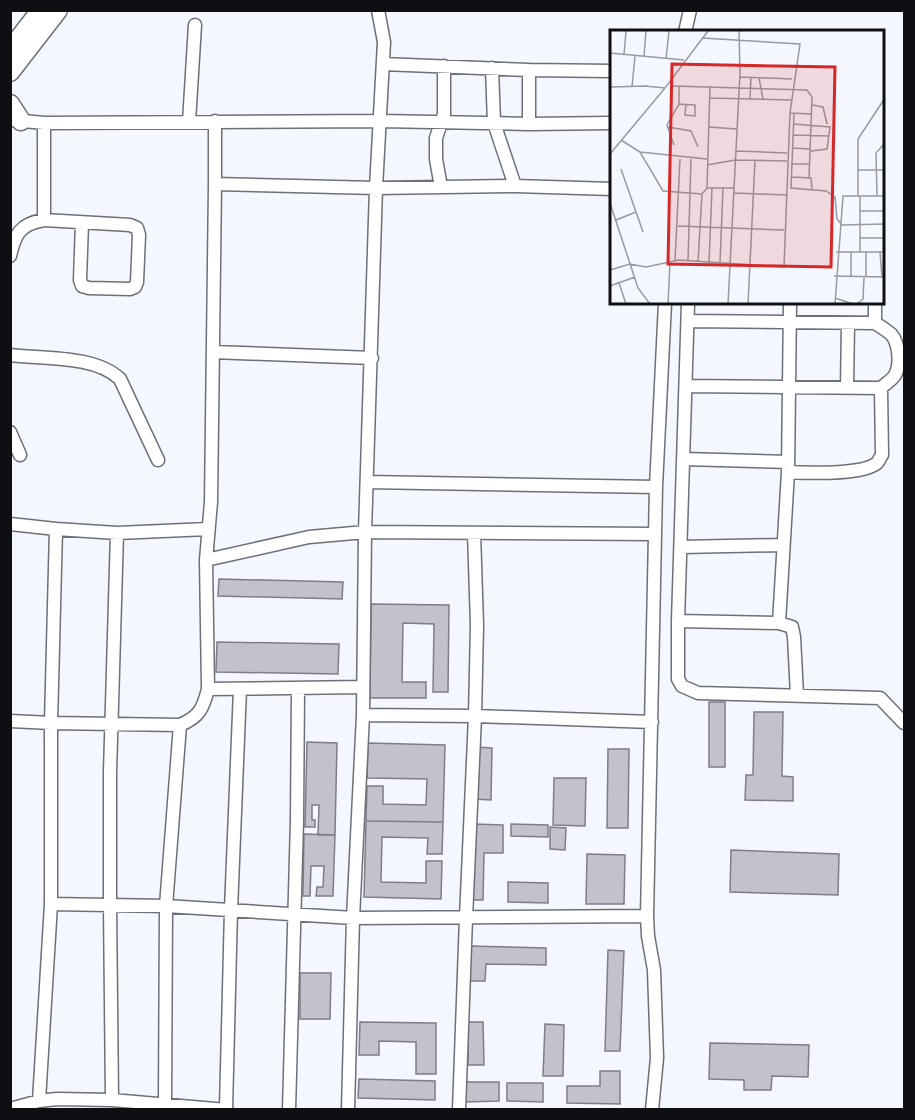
<svg xmlns="http://www.w3.org/2000/svg" width="915" height="1120" viewBox="0 0 915 1120" font-family="Lato,sans-serif">
<rect width="100%" height="100%" fill="#f4f7fe"/>
<path fill="#c3c1cc" stroke="#7f7d87" stroke-width="1.5" d="M219,579l124,3 -1,17 -124,-3z
M371,604l78,1 -1,87h-15l1,-68 -31,-1 -1,59h24v16h-56z
M217,642l122,2 -1,30 -122,-2z
M709,702h16v65h-16z
M754,712h29l-1,64 11,1v24l-48,-1 1,-25h7z
M307,742l30,1 -2,92h-17l1,-30h-7v15h3v7h-10z
M368,743l77,2 -2,77 -77,-1 1,-35h16v18l43,1 1,-26 -60,-1z
M476,747l16,1 -1,52 -17,-1z
M608,749h21l-1,79h-21z
M554,778h32l-1,48 -32,-1z
M366,821l77,1 -1,32h-15l1,-16 -46,-1 -1,45 45,1v-22h16l-1,38 -77,-2z
M474,824l29,1v28h-19l-1,47h-11z
M511,824l37,1v12l-37,-1z
M550,827l16,1 -1,22 -15,-1z
M304,834l31,1 -2,61h-17l1,-9h6l1,-21h-13l-1,30h-7z
M731,850l108,4 -1,41 -108,-3z
M587,854l38,1 -1,49h-38z
M508,882l40,1v20l-40,-1z
M469,946l77,2v17l-60,-1 -1,17h-16z
M608,950l16,1 -4,100h-15z
M300,973h31l-1,46h-30z
M360,1022l76,1v51h-20v-32l-37,-1v14h-20z
M468,1022h15l1,43h-16z
M545,1024l19,1 -1,51h-20z
M710,1043l99,2 -1,32 -36,-1 -1,14h-27v-10l-35,-1z
M600,1071h20v33l-53,-1v-17h33z
M359,1079l76,2v19l-77,-2z
M466,1082h33v19l-33,1z
M507,1083h36v19l-36,-1z"/>
<g fill="none" stroke-linecap="round" stroke-linejoin="round">
<g stroke="#6b7079" stroke-width="15">
<path id="minor" d="M685,32l5,-22
M383,64l146,6 83,1
M492,68l2,55 21,63
M13,120l31,3 337,-2 148,3 83,-1
M189,122l6,-97
M529,124v-54
M215,184l161,4 139,-2 97,3
M441,187l-5,-28v-21l8,-24v-48
M44,220v-97
M10,256c5,-22 10,-32 34,-36l86,5 7,3 2,7 -2,47 -2,5 -5,2 -41,-1 -7,-2 -2,-6 2,-57
M688,303l-10,318v58l4,7 16,7 182,5 24,25
M688,321l187,2c5,3 11,7 16,11 8,9 10,30 4,41 -3,5 -10,9 -14,13l1,67c-2,2 -3,6 -5,8 -14,12 -70,10 -89,9
M875,323v-20
M213,352l159,6
M10,355c33,4 85,0 110,24l38,81
M686,386l195,2
M847,388l1,-65
M10,432l10,23
M684,459l104,3
M367,482l289,5
M10,524l46,5 61,4 91,-4
M681,547l101,-2
M206,560l103,-23 56,-5 290,2
M678,621l101,2 13,4 2,10 3,58
M779,623l9,-151 2,-169
M208,689l155,-2
M363,715l112,1 177,6
M10,721l41,2 129,2c19,-8 23,-16 28,-36l-2,-129 5,-58 4,-318v-63
M51,904l115,2 187,12 294,-2
M112,1100l-2,-195v-132l7,-240
M39,1101l12,-197v-181l5,-194
M165,1104l1,-198 14,-181
M10,1109l29,-8 18,-2 55,1 115,10
M226,1109l5,-199 9,-221
M289,1110l8,-290 1,-132
M348,1110l5,-192 10,-203 2,-183 11,-344 8,-146 -6,-32
M459,1110l7,-192 9,-202 2,-91 -3,-92
M652,1110l5,-52 -3,-88 -6,-34 -1,-20 9,-429 9,-184"/>
</g>
<g stroke="#6b7079" stroke-width="21">
<path id="highway" d="M10,50l31,-40
M10,72l48,-62
M10,104l11,17"/>
</g>
<use href="#minor" stroke="#fff" stroke-width="12"/>
<use href="#highway" stroke="#fff" stroke-width="18"/>
</g>
<g transform="translate(610 30)">
<rect width="274" height="274" fill="#f4f7fe"/>
<path fill="none" stroke="#989aa0" stroke-width="1.5" d="M92,8l98,6 -10,69 22,1M0,23l74,7M14,25l2,-24M34,26l2,-25M56,29l3,-28M130,47l52,2M149,48l4,21M35,56l20,2 43,-57M63,56l134,4 5,7 -3,81M0,57l38,-1M22,57l3,-31M100,68l81,2M140,69l1,-22M69,74l15,1h1v11l-10,-1 1,-11M202,75l11,2 4,17M184,83l-3,75 35,3 9,6 2,22 5,6 43,-1M183,94l37,3 -3,22 -16,2M58,97l23,4 7,16M99,97l28,2M183,105l35,1M11,110l19,12 23,39 39,3M64,115l-7,-20 12,-21v-18M182,118l19,1M126,121l51,2M30,122l67,7M0,124l55,-66M181,134h19M97,135l28,-5 52,1M11,139l22,63M248,140h27M181,147l20,1 1,12M97,158h27M124,163l52,2M248,166v-57l27,-41M250,166v56M267,166l-1,-43 9,-10M0,173l28,85 12,16M250,181h25M6,190l20,-8M68,196l106,4M250,208h25M226,222h49M241,222v25M256,222v25M270,222l2,25M65,231l5,-102M78,231l3,-102M88,232l4,-68 5,-6 3,-102M99,233l3,-75M110,233l3,-75M0,240l20,-6 16,3 33,-7 105,7 6,-154M224,246l51,1M9,253l7,21M0,256l25,-9M225,268l18,6M58,274l2,-42M118,274l12,-231 -1,-42M138,274l7,-143M225,274l8,-108h42M247,274l6,-5 1,-22"/>
<path fill="#d62828" fill-opacity="0.15" stroke="#d62828" stroke-width="3" d="M62,34l163,3 -4,200 -163,-3z"/>
<rect width="274" height="274" fill="none" stroke="#0d0f12" stroke-width="3"/>
</g>
<rect width="915" height="1120" fill="none" stroke="#0d0f12" stroke-width="24"/>
</svg>
